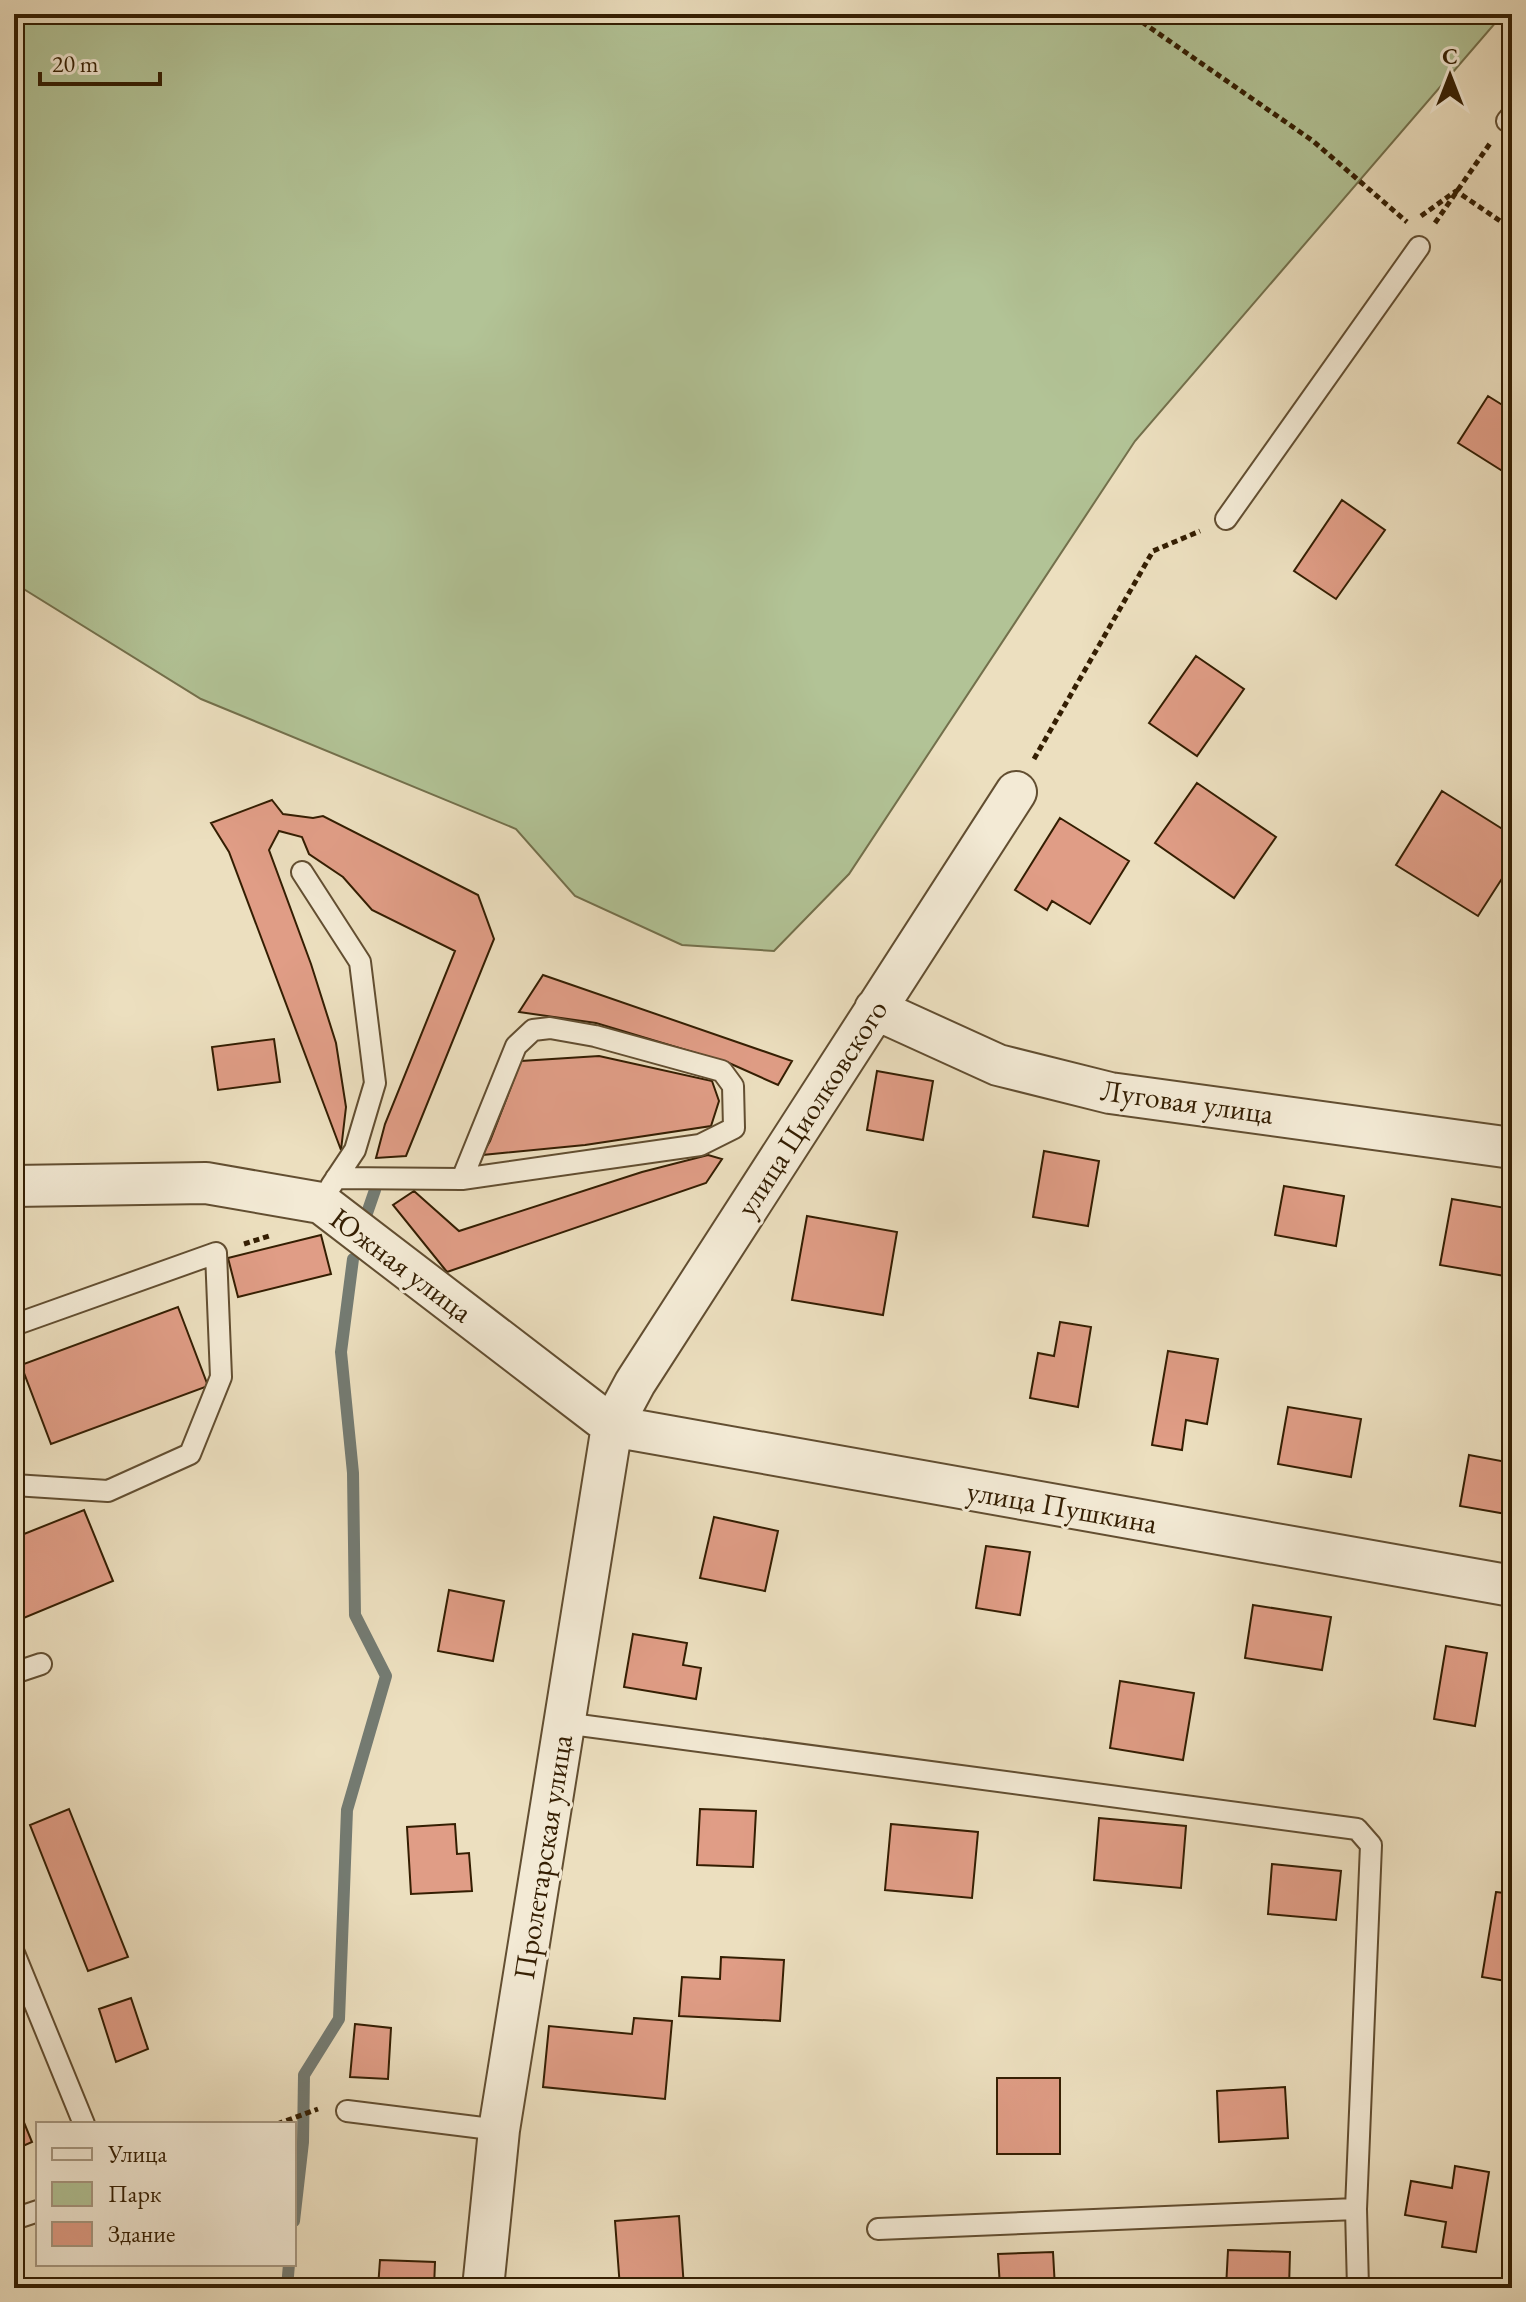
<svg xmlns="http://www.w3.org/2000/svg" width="1526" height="2302" viewBox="0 0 1526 2302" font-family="'EB Garamond',serif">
<rect width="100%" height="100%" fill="#ecdfbf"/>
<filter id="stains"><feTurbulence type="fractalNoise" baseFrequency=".0025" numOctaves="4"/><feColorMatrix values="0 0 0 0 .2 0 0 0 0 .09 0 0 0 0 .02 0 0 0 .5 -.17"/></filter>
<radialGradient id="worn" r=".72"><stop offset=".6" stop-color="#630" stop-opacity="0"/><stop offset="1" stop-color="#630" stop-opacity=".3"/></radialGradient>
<path fill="#b2c396" stroke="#73704c" stroke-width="2" d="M14,14h1489l-368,427 -286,433 -75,77 -92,-6 -107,-49 -59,-67 -315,-130 -187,-116z"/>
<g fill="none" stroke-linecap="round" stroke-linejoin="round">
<path stroke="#747b72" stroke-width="12" d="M366,1216l9,-26
M294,2221l9,-79 1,-67 35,-56 8,-209 39,-134 -31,-61 -2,-142 -12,-121 12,-93
M287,2288l2,-24"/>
</g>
<path fill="#e09d86" stroke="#341e02" stroke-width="2" d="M1488,396l24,15v66l-54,-34z
M1342,500l43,30 -49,69 -42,-28z
M1196,656l48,33 -47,67 -48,-33z
M1197,783l79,54 -42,61 -79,-55z
M1442,791l70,44v28l-34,53 -82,-51z
M272,800l11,14 30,4 10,-2 155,79 16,44 -88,217 -30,2 9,-34 70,-173 -83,-41 -29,-33 -34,-23 -7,-17 -23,-6 -10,19 42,114 25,79 10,64 -5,43 -112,-298 -18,-29z
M1060,818l69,43 -39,63 -38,-23 -5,9 -32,-20z
M543,975l249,86 -14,24 -49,-22 -133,-40 -77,-11z
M274,1039l6,43 -62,8 -6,-43z
M599,1056l113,25 7,20 -8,25 -126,19 -103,10 8,-14 31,-80z
M877,1071l56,10 -10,59 -56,-10z
M1044,1151l55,10 -11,65 -55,-9z
M708,1155l14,4 -16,24 -259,89 -54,-67 21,-14 45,40 183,-59z
M1284,1186l60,10 -8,50 -61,-11z
M1452,1199l60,10v28l-7,39 -65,-11z
M807,1216l90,16 -14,83 -91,-15z
M321,1235l10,39 -93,23 -10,-39z
M178,1307l30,79 -157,58 -30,-79z
M1060,1322l31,5 -13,80 -48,-9 8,-45 16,3z
M1168,1351l50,8 -11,65 -21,-4 -4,30 -30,-5z
M1288,1407l73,12 -10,58 -73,-13z
M1469,1455l43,8v52l-52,-9z
M84,1510l29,71 -99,41v-84z
M714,1517l64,14 -13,60 -65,-13z
M986,1546l44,6 -10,63 -44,-7z
M449,1590l55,11 -11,60 -55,-10z
M1253,1605l78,12 -9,53 -77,-12z
M633,1634l54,9 -4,22 18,3 -5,31 -72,-12z
M1446,1646l41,7 -12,73 -41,-7z
M1120,1681l74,12 -11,67 -73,-12z
M69,1809l59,148 -40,14 -58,-146z
M700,1809l56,2 -3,56 -56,-2z
M1099,1818l87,8 -5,62 -87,-8z
M455,1824l2,30 12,-1 3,38 -61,3 -4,-67z
M891,1824l87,8 -6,66 -87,-8z
M1272,1864l69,7 -5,49 -68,-6z
M1496,1892l16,2v88l-30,-5z
M721,1957l63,3 -4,61 -101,-5 3,-39 38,2z
M131,1998l17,51 -32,13 -17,-53z
M634,2018l38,3 -7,78 -122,-12 6,-61 83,8z
M355,2024l36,4 -3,51 -38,-2z
M997,2078h63v76h-63z
M1285,2087l3,51 -69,4 -2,-51z
M14,2098l18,44 -18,8z
M1455,2166l34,6 -13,80 -34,-5 4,-25 -41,-7 6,-34 41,7z
M679,2216l5,72h-64l-5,-67z
M1228,2250l62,2 -1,36h-63z
M1053,2252l2,36h-55l-2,-34z
M380,2260l55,2 -1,26h-56z"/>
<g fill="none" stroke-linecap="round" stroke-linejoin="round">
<g stroke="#624e31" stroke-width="24">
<path id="lane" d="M1507,121l5,-6
M1226,519l193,-272
M302,872l58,90 15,121 -20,67 -24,36
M336,1178l126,1 238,-34 34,-17 -1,-42 -11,-15 -127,-35 -45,-8 -17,2 -17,16 -54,133
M14,1325l202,-72 5,124 -31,77 -82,37 -94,-6
M14,1673l27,-9
M564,1723l793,106 14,16 -15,364 2,79
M14,1953l70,171
M347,2111l152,19
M14,2219l24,-8
M878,2229l478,-20"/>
</g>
<g stroke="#624e31" stroke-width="44">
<path id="street" d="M875,1009l123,56 112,28 402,55
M14,1186l192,-3 115,20 291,223 900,160
M483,2288l16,-158 113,-704 23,-43 381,-591"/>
</g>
<path stroke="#341e02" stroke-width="5" stroke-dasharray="6 4" stroke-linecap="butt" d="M1136,14l6,8 171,119 94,81
M1421,216l35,-25 56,38
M1435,223l56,-81
M1034,759l119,-208 47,-20
M244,1244l25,-8
M277,2124l41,-15"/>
<use href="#lane" stroke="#f3ead5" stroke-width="20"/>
<use href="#street" stroke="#f3ead5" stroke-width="40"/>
</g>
<g text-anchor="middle" stroke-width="6" stroke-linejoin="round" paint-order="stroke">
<g font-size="30" fill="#341e02" stroke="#f3ead5">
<text transform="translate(1187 1102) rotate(8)" y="10">Луговая улица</text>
<text transform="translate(812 1108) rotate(-57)" y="10">улица Циолковского</text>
<text transform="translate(401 1265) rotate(37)" y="10">Южная улица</text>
<text transform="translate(1062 1507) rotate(10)" y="10">улица Пушкина</text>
<text transform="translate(543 1857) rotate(-81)" y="10">Пролетарская улица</text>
</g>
</g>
<rect width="1526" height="2302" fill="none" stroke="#ecdfbf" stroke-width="48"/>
<rect x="16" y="16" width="1494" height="2270" fill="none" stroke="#341e02" stroke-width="4"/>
<rect x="24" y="24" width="1478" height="2254" fill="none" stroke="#341e02" stroke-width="2"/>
<rect x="36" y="2122" width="260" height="144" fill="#f3ead5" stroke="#a79881" stroke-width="2"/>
<rect x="52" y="2148" width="40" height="12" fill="#f3ead5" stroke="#a79881" stroke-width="2"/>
<text x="108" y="2162" font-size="24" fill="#341e02">Улица</text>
<rect x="52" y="2182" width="40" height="24" fill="#b2c396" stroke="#a79881" stroke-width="2"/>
<text x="108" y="2202" font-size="24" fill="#341e02">Парк</text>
<rect x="52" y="2222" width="40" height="24" fill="#e09d86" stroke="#a79881" stroke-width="2"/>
<text x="108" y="2242" font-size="24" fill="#341e02">Здание</text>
<g transform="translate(1450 76)" stroke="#f3ead5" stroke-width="6" paint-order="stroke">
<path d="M0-6L14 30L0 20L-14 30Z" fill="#341e02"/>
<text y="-12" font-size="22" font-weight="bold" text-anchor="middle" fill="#341e02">С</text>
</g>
<path d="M40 72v12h120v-12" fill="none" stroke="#341e02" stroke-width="4"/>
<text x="52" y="72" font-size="24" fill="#341e02" stroke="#f3ead5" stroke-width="6" paint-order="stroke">20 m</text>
<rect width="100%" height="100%" filter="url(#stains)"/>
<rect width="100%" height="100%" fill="url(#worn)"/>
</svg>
